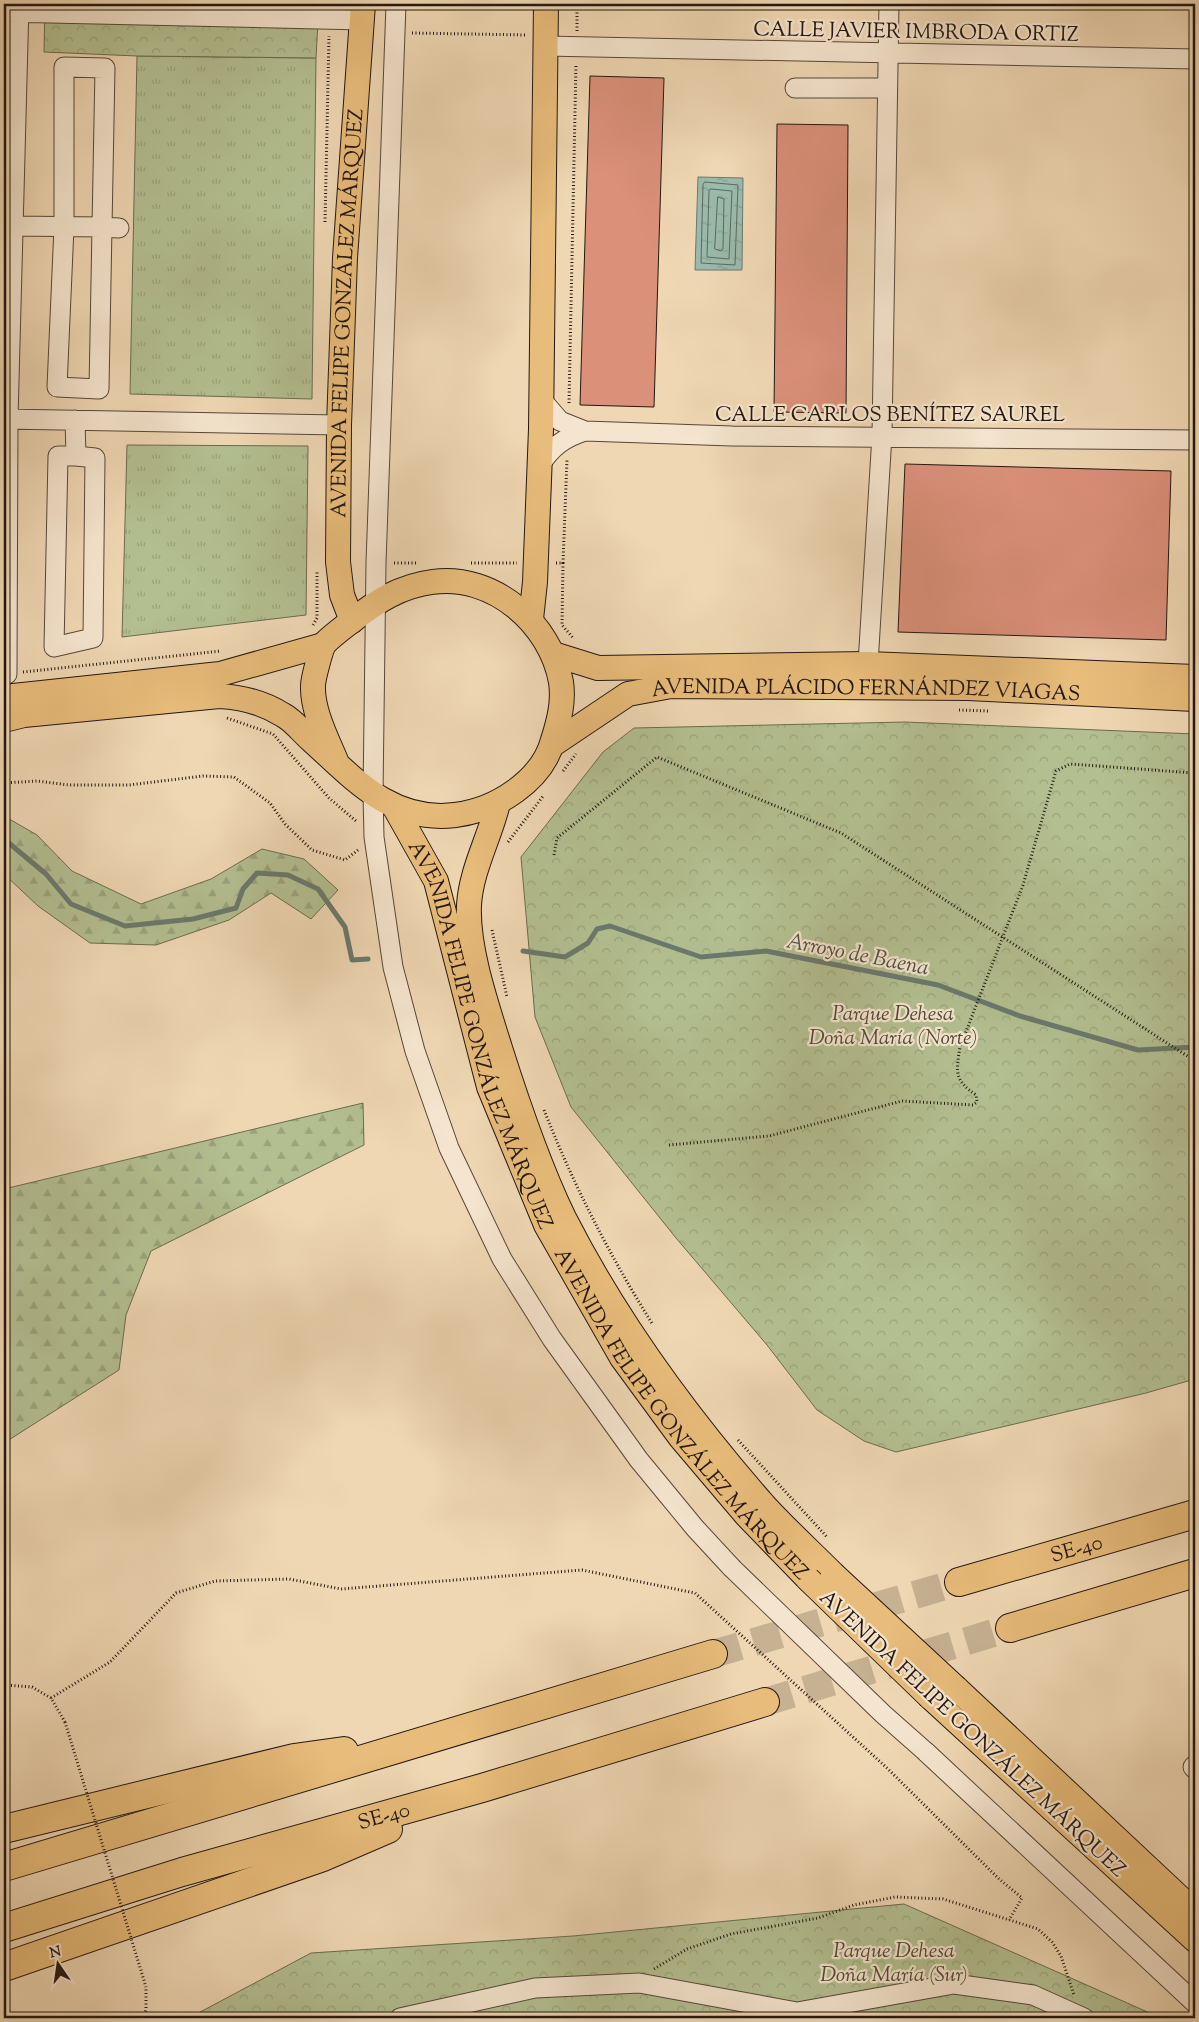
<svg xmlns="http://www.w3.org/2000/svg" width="1199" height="2022" viewBox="0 0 1199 2022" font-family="'Sorts Mill Goudy',serif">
<defs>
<pattern id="grass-tufts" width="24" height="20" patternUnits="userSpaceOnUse" patternTransform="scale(1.25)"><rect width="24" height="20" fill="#b3bf91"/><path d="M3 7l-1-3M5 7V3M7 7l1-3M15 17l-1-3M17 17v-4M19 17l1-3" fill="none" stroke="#9aa37c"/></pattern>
<pattern id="forest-firs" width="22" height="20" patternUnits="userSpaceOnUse" patternTransform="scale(1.25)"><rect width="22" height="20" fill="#b3bf91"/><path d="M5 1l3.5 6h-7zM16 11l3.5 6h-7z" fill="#9aa37c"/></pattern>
<pattern id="park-crowns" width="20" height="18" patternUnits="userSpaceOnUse" patternTransform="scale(1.25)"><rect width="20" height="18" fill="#b3bf91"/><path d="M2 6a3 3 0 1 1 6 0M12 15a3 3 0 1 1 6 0" fill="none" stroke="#9aa37c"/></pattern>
<pattern id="water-ripples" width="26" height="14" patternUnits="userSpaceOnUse" patternTransform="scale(1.25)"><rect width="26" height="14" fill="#9abaab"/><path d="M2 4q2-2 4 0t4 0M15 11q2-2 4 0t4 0" fill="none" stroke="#849f92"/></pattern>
</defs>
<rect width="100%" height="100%" fill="#efd7b3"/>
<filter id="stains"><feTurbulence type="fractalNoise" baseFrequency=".004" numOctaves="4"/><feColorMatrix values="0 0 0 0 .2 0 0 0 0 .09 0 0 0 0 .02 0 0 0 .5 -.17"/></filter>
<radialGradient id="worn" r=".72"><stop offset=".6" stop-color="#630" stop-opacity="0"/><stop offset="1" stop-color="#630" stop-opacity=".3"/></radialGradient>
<path fill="url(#grass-tufts)" stroke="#6b6b51" d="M137,56l179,2 -4,341 -182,-5z
M127,445l181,1 -2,169 -184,22z"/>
<path fill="url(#forest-firs)" stroke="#6b6b51" d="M4,816l33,19 35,36 69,33 70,-25 51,-30 42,10 34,31 -27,29 -40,-26 -42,27 -73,25 -66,-2 -52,-37 -34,-32z
M363,1103l1,42 -213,106 -25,64 -7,55 -115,73v-254z"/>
<path fill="url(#park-crowns)" stroke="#6b6b51" d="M45,4h274l-3,54 -179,-2 -93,-4z
M905,722l290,12v645l-49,14 -250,59 -32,-11 -47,-31 -50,-65 -91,-107 -105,-131 -36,-90 -14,-160 82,-105 31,-24z
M904,1904l257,114h-972l122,-65 262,-17z"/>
<path fill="url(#water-ripples)" stroke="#6a796d" d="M698,177l45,1 -1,92h-47z"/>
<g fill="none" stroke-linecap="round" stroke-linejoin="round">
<path stroke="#5e685e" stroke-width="1" d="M705,182l33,3 -3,80 -34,-2 2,-78z
M711,189l21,2 -3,68 -22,-2 2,-66z
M718,197l6,2 -1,50 -2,2 -6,-2z"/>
<path stroke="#6a796d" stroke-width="5" d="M4,839l42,35 25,30 54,22 68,-7 43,-11 7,-19 14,-16 31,2 30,14 27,38 7,33 16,-1
M523,951l42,6 23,-14 9,-14 13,-3 91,31 65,-6 172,34 82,31 118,34 57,-3"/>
</g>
<path fill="#db907a" stroke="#231711" d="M590,76l74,2 -10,329 -74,-2z
M777,124l71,1 -2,288 -72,-1z
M905,464l266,7 -5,169 -268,-8z"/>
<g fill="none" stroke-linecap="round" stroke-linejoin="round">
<path stroke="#c6b193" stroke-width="28" stroke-dasharray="28 14" stroke-linecap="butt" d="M713,1654l246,-72
M765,1702l245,-74"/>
<g stroke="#56473a" stroke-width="21">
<path id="minor" d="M396,4l-20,559 -3,232 1,42 19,130 22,84 34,97 53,111 50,80 87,121 56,68 37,40
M4,12l359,8
M545,46l650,13
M795,88h92
M14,226l88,1 -3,162 -42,-2 7,-160v-160l41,1 -3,159 17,1
M541,399l19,22 25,10 147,5 463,4
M4,419l335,6
M75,420l1,36h-18l-4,191 39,-9 2,-180 -19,-2
M539,466c13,-19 24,-28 46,-35
M868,664l14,-229 7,-431
M7,674l1,-255 11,-415
M926,1752l269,251
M1195,1765l-2,2 2,2
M400,2018l135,-30 104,-5 158,29 157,-28 79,11 51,23"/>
</g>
<g stroke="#231711" stroke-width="26">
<g id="major">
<path d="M531,619l4,-37 6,-153 5,-425"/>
<path id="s1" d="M352,621l-10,-26 -4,-33 1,-137 6,-167 18,-254"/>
<path d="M553,654l45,14 270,-4 327,13"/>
<path d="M4,697l216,-23 103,-29"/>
<path d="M4,720l20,-5 195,-19c21,1 45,7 64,19 10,5 18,16 27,24 43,39 81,84 145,76 41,-5 87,-34 98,-75 6,-19 11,-38 8,-58 -10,-58 -68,-109 -129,-100 -31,4 -55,19 -79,38 -9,7 -20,15 -28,23 -4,5 -12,36 -12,43 -1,25 15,55 24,77"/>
<path id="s2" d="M552,745l76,-51 43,-8 297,2 227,11"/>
<path d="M498,803c-8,34 -27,67 -29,102 -2,44 18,101 31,143 18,57 38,116 64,170 53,104 123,199 200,287 22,24 46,46 69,69"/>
<path id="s3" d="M395,808l41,73 53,206 57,138 76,133 58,79 67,79 61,63"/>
<path d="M956,1688l239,224"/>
<path d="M930,1697l265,243"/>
</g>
</g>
<g stroke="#231711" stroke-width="30">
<g id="highway">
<path id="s4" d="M959,1582l236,-68"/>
<path d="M1010,1628l185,-55"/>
<path d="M4,1829l290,-71 50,-7"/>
<path d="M4,1867l709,-213"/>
<path id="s5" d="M4,1928l178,-56 300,-84 283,-86"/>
<path d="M4,1967l319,-110 65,-28"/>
</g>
</g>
<path stroke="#231711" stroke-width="3" stroke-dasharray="1 2.5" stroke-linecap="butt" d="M577,31v-27
M412,33l114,2
M325,222l4,-186
M569,403l7,-339
M394,563h23
M471,563h46
M556,563h7l4,-104
M563,563l-1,62 12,14
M313,625l4,-7v-46
M23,672l198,-21
M959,710l31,1
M227,718l46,16 56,64 27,23
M563,771l13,-17
M4,783l33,-2 32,4h60l74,-9 31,1 36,26 15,21 27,26 33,10 13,-10
M508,842l36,-47
M554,855l3,-17 100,-81 184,76 354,228
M492,930l15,67
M544,1110c30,76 66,146 109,215
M669,1145l100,-9 133,-35 71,4 4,-3 -1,-7c-22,-15 -20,-23 -16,-48l63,-162 33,-114 14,-7 125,9
M738,1440l89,97
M4,1685l28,2 19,11 14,24
M51,1698l59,-36 66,-69 39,-12 74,-2 52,10 241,-19 113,23 192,175 111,110 24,20 -13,22
M654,1969l33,-20 44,-15 87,-16 36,-13 41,-8 48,2 95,30 14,13 9,14 13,39
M143,2018l3,-8v-23"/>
<use href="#minor" stroke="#f5e5ce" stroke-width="19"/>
<use href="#major" stroke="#e8bc7a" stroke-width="24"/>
<use href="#highway" stroke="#e8bc7a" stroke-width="28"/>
<g stroke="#56473a" stroke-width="21" stroke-linecap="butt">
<path id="minor-bridge" d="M732,1568l151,146 43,38"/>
</g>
<g stroke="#231711" stroke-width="26" stroke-linecap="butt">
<path id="major-bridge" d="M833,1574l123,114
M808,1579l122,118"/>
</g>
<path stroke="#231711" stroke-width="3" stroke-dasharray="1 2.5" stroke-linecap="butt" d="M65,1722l81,265"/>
<use href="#minor-bridge" stroke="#f5e5ce" stroke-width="19"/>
<use href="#major-bridge" stroke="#e8bc7a" stroke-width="24"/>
</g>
<g text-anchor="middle" stroke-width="4.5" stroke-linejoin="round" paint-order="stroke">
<g font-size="21" fill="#231711" stroke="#f5e5ce">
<text transform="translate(916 31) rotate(1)" y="7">CALLE JAVIER IMBRODA ORTIZ</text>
<text dy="7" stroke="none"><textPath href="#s1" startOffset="310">AVENIDA FELIPE GONZÁLEZ MÁRQUEZ</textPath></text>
<text x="890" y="421">CALLE CARLOS BENÍTEZ SAUREL</text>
<text dy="7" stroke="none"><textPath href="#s2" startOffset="330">AVENIDA PLÁCIDO FERNÁNDEZ VIAGAS</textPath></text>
<text dy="7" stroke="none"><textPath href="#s3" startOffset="244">AVENIDA FELIPE GONZÁLEZ MÁRQUEZ</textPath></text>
<text dy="7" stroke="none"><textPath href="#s3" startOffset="679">AVENIDA FELIPE GONZÁLEZ MÁRQUEZ</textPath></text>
<text dy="7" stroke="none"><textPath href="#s4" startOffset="122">SE-40</textPath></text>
<text transform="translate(973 1733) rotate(43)" y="7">AVENIDA FELIPE GONZÁLEZ MÁRQUEZ</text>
<text dy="7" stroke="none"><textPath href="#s5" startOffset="396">SE-40</textPath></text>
</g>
<g font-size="21" font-style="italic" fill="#4e4937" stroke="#f5e5ce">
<text x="893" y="1020">Parque Dehesa<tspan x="893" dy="24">Doña María (Norte)</tspan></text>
<text x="894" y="1957">Parque Dehesa<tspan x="894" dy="24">Doña María (Sur)</tspan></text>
</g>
<g font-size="22" font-style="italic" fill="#4d5047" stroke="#f5e5ce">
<text transform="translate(858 953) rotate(11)" y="8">Arroyo de Baena</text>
</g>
</g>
<rect width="1199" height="2022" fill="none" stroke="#efd7b3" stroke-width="20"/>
<rect x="5" y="5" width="1189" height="2012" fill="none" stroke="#231711" stroke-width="2.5"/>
<rect x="10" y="10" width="1179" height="2002" fill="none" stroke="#231711"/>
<g transform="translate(58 1964) rotate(347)" stroke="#f5e5ce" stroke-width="4" paint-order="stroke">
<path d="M0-4L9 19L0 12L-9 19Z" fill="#231711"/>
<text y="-8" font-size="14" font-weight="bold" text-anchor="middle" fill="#231711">N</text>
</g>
<rect width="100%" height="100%" filter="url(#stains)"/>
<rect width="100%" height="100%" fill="url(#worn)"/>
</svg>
